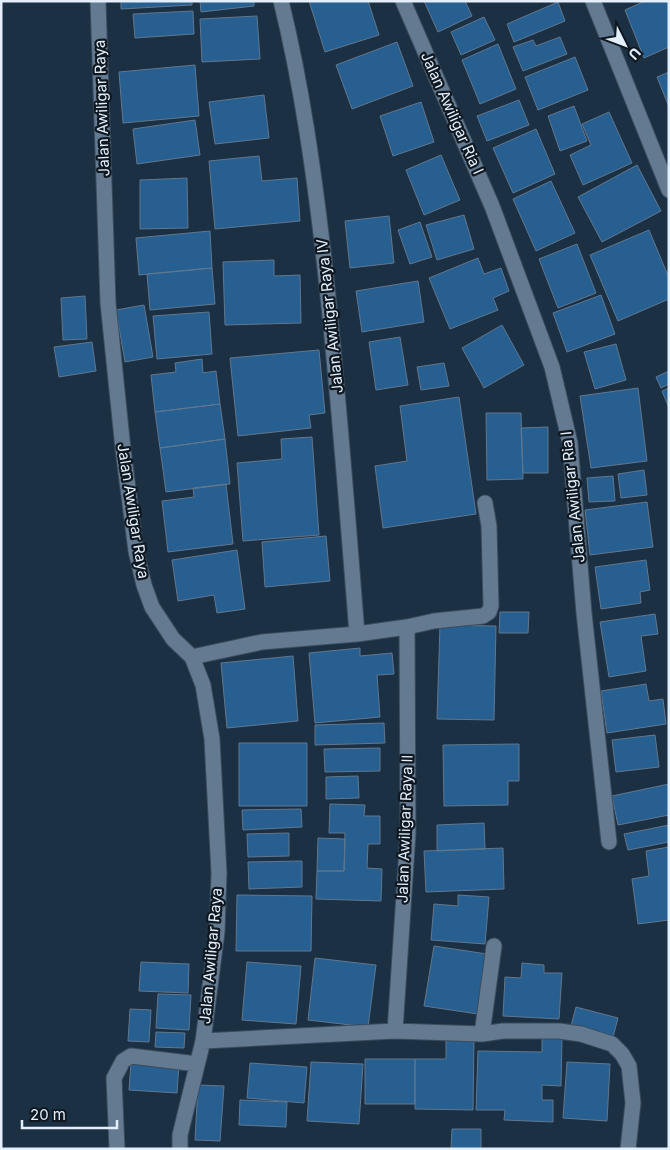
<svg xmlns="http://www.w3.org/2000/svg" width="670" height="1150" viewBox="0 0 670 1150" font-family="Inter,sans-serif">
<rect width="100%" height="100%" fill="#1c3044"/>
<path fill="#275f91" stroke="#60778e" d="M121,1h71v4l-71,4z
M200,1h54v5l-53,6z
M309,1h59l11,34 -54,17z
M424,1h41l7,15 -34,16z
M645,1h24v46l-25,11 -19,-48z
M558,2l7,19 -51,21 -7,-18z
M193,11l1,23 -59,4 -2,-24z
M257,16l3,43 -58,3 -2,-43z
M484,17l11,23 -34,15 -10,-23z
M560,37l7,17 -44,17 -10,-24 20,-7 3,6z
M397,42l16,44 -61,23 -16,-44z
M498,44l18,45 -36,15 -18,-44z
M575,57l13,33 -50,20 -13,-33z
M195,65l4,51 -76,7 -4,-51z
M669,72v35l-12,-30z
M264,95l5,43 -54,6 -6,-42z
M519,100l10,25 -42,16 -10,-25z
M421,102l13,40 -41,14 -13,-40z
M574,106l13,35 -27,10 -12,-35z
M609,112l23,51 -49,22 -13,-30 21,-10 -9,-21z
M195,120l5,35 -63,9 -4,-35z
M536,129l19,45 -42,19 -20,-45z
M441,155l19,45 -36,15 -18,-45z
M259,156l3,25 35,-3 3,43 -85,8 -6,-68z
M637,165l24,46 -59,31 -24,-45z
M187,178l1,50 -48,1v-49z
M551,181l24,52 -39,18 -23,-52z
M464,215l10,34 -37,11 -11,-35z
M389,216l5,47 -44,5 -5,-47z
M420,222l12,35 -22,7 -12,-34z
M649,230l20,48v21l-51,22 -28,-66z
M210,231l2,37 -73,7 -3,-37z
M577,244l19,49 -38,15 -19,-49z
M478,258l6,16 17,-6 8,23 -16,7 5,12 -48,19 -21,-51z
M274,260v16l26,-1 1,48 -76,2 -2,-63z
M212,268l3,36 -65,6 -3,-36z
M418,281l6,41 -62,10 -6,-41z
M601,295l14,39 -48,18 -14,-39z
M85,296l2,43 -24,1 -2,-42z
M144,305l9,52 -28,5 -9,-52z
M209,312l3,42 -55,5 -4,-43z
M502,325l22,40 -40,23 -22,-40z
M400,337l8,48 -32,5 -7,-48z
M92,342l4,29 -37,6 -5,-30z
M616,344l10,36 -31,9 -11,-37z
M319,350l6,63 -16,2 2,13 -73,8 -8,-78z
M202,359l1,14 13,-2 4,33 -65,8 -4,-37 25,-3 -1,-9z
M444,363l5,23 -28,4 -4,-23z
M669,371v13l-8,4 -5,-11z
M638,388l9,73 -56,7 -11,-72z
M669,388v20l-7,-17z
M459,397l17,117 -93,14 -8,-62 32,-5 -7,-55z
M220,404l5,35 -65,9 -5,-36z
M486,413h35l2,66 -36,1z
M548,427v46h-25l-2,-45z
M312,437l7,98 -76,6 -6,-78 45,-4 -1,-20z
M225,439l5,45 -64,8 -6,-44z
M644,470l3,25 -26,3 -3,-24z
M613,476l2,25 -26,1 -2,-24z
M226,484l7,60 -65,8 -6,-51 32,-4 -1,-9z
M647,502l6,45 -63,8 -5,-45z
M326,536l4,45 -65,6 -3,-45z
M237,550l8,59 -28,4 -3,-18 -36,6 -6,-41z
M646,560l4,30 -10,2 1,11 -40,6 -6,-42z
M500,612h29l-1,21h-29z
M655,614l3,20 -17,2 5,35 -37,6 -9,-55z
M440,625l56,1 -2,94 -57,-1z
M360,648v8l32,-3 2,21 -17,1 3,42 -65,6 -6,-70z
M293,656l5,65 -71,7 -6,-65z
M646,684l3,17 14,-2 3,25 -59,9 -6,-42z
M384,723l1,20 -70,2v-20z
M655,735l4,32 -43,5 -4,-32z
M239,743h68v63h-68z
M519,744v37h-11v24l-64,1 -1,-61z
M380,748v23l-55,1 -1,-23z
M358,776l1,22 -33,1v-22z
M669,784v31l-51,10 -6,-29z
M330,804l35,1 -1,11h16v28h-12l-1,24 15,1 -1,32 -65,-2 1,-28h27l1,-38h-16z
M301,809l1,18 -59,3 -1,-20z
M484,823l1,26 -48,2v-26z
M669,825v17l-41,8 -4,-16z
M289,833v23l-41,1 -1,-23z
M318,838l27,1 -1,32h-27z
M669,847v73l-31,4 -6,-45 17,-3 -3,-25z
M503,848l1,41 -78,3 -2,-41z
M302,861v26l-53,2 -1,-27z
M237,895l75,1 -1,55h-75z
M458,895l31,2 -4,47 -54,-4 3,-36 24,2z
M434,946l53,8 -9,60 -54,-8z
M315,958l61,7 -8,62 -60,-7z
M141,962l48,2 -1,29 -49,-2z
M247,962l54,4 -5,58 -54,-4z
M522,963l22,2v8h18l-3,46 -56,-3 2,-39 16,1z
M158,994l33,1 -2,35 -33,-2z
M576,1007l42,11 -5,19 -42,-11z
M130,1009l21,1 -2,32 -21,-1z
M156,1032l29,1 -1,15 -29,-1z
M474,1036l-1,74 -58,-1v-50h31v-22z
M542,1038h20l-1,48 -19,-1v15h11v22l-49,-2 1,-10h-29l2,-59 64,1z
M365,1059h50v45h-50z
M131,1062l48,2 -2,29 -48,-3z
M311,1062l52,2 -4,60 -52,-3z
M567,1062l43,2 -3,57 -44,-3z
M250,1063l57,4 -3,36 -57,-5z
M198,1085l26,1 -4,55 -25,-1z
M240,1100l47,2 -1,25 -47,-2z
M452,1129h29v20h-30z"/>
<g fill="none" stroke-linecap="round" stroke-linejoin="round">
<g stroke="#3a4c5c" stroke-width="17">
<path id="minor" d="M98,1l10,302 15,146 13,102 8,34 8,22 21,32 19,18 11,28 9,54 7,134 -2,59 -14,109 -23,94v14
M281,1c21,85 33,172 43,258 14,125 23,250 33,375
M403,1l89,205 60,161 18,76 14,170 25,229
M593,1l76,189
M192,657l70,-15 95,-8 50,-7 27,-6 49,-5 6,-4 2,-6 -2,-80 -4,-23
M395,1031l13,-198 -1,-206
M482,1034l12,-88
M203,1041l192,-10 87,3 21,-3h56l22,3 31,10 10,10 7,12 4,37 -5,46
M117,1149l-3,-71 9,-17 8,-5 66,8"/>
</g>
<use href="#minor" stroke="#647a91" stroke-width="15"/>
</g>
<g text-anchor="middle" stroke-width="4.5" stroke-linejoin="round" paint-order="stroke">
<g font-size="15" fill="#e3effc" stroke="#0f1821">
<text transform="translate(102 108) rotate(-92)" y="5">Jalan Awiligar Raya</text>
<text transform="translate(452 113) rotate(66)" y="5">Jalan Awiligar Ria I</text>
<text transform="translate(330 316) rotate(-96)" y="5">Jalan Awiligar Raya IV</text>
<text transform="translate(573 497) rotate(-96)" y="5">Jalan Awiligar Ria I</text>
<text transform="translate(133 511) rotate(81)" y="5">Jalan Awiligar Raya</text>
<text transform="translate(405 829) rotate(-88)" y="5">Jalan Awiligar Raya ll</text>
<text transform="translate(211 956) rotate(-85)" y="5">Jalan Awiligar Raya</text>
</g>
</g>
<rect width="670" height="1150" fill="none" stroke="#e3effc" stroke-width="5"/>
<g transform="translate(625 45) rotate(132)" stroke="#0f1821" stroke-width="4" paint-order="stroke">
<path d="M0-4L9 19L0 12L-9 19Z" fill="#e3effc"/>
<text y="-8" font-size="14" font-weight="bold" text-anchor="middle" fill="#e3effc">U</text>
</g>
<path d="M22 1120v8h95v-8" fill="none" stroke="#e3effc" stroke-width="2.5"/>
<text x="30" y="1120" font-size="15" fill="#e3effc" stroke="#0f1821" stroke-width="4" paint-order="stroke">20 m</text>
</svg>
